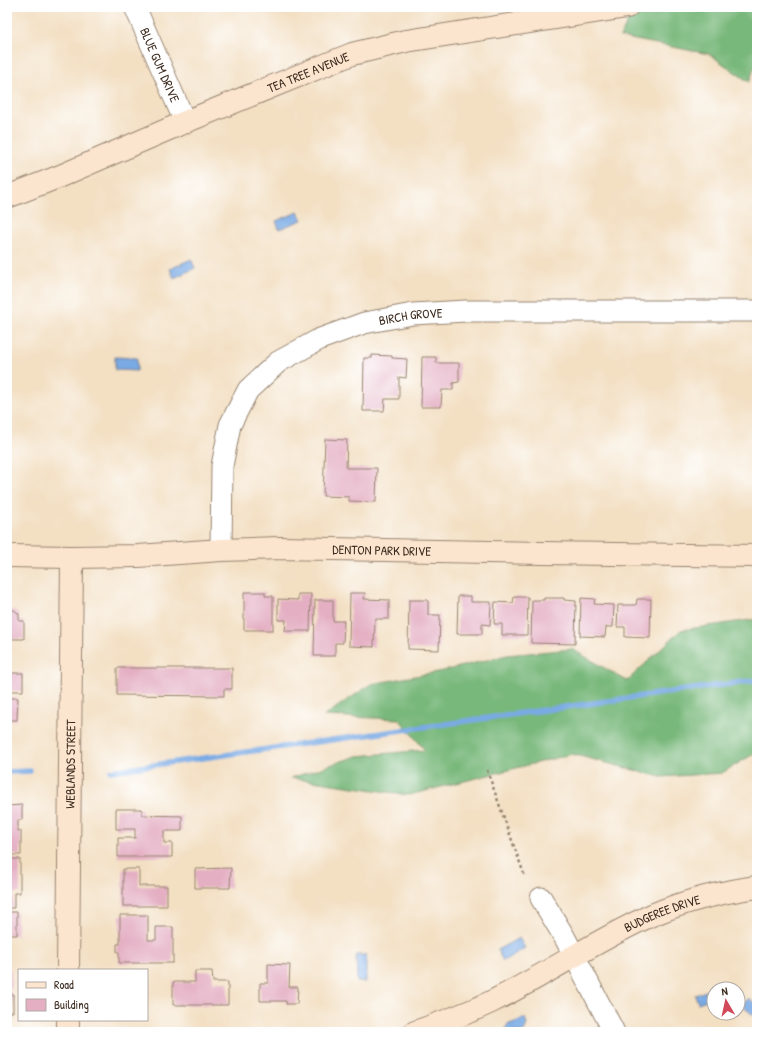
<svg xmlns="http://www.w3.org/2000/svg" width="764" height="1039" viewBox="0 0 764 1039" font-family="'Patrick Hand',sans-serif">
<rect width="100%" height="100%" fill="#fff"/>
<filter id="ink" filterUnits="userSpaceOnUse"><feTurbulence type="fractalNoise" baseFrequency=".025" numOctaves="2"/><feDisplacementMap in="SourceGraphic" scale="8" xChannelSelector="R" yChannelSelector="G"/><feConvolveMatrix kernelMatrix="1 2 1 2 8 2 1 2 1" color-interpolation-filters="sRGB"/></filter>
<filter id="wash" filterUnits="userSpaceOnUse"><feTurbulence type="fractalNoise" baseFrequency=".012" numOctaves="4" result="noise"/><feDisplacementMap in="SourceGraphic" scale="16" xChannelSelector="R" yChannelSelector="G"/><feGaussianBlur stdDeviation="0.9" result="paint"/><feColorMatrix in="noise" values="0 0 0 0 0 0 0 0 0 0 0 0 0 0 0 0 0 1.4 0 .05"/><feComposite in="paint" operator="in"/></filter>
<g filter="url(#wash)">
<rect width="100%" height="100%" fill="#f3dfc2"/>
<path fill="#78b87a" stroke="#5a714c" d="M635,7h122v54l-8,21 -40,-28 -89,-17z
M757,619v133l-35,21 -61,4 -89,-23 -163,41 -118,-17 66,-22 68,-6 -26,-31 -75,-3 47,-32 72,-13 64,-16 65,-6 55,32 54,-51z"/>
<path fill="#79aae4" stroke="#5a6a81" d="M298,212l4,8 -23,9 -3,-8z
M191,259l4,9 -21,10 -4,-9z
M115,357l22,1v13l-22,-1z
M519,938l6,10 -22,13 -6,-11z
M356,955h10v27h-9z
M717,987l1,2h-4v13l-2,-4 -14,5 -3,-8z
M748,998l9,7v13l-16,-13z
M525,1018l2,6 -3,8h-19l2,-7z"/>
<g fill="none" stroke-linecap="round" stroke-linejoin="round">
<path stroke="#79aae4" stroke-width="5.5" d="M111,771l646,-91
M7,772l23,-1"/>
</g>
<g id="blocks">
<path fill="#e4afc3" d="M372,355l20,1v2l15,1 -1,19 -7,-1v22h-14l-1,12h-21l1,-53h8z
M422,357h14v6h23v19l-6,1v7h-11l-1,17h-20z
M325,439l22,1 -1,28h31l-1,34 -27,-1v-4l-26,-1z
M244,592h21v4h8v34h-29z
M350,593h15l-1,6 25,1v19h-14l-1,28 -25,-1z
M298,594h13l-1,37h-25l1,-11h-8v-21l20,1z
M458,596h13v6h20l-1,23 -8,-1v10h-25z
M514,597h14l-1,38h-25v-11h-8l1,-22 18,1z
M544,598h20v2l12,1 -1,43 -44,-1 1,-43h12z
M581,598l14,1 -1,5 20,1 -1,22h-7l-1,10 -25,-1z
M637,599h14l-1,39 -25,-1v-10h-8l1,-22h18z
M315,600h18v21h11l-1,22h-8v13h-21z
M409,600h19v15h12l-1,35 -31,-1z
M7,601h2v9h5l5,4v7h5v18h-17z
M117,668h115v21h-8v7l-107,-1z
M7,673h16v18h-16z
M7,698h11l-1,22h-10z
M22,805v15h-4v11h3v24h-14v-49z
M116,809h26v6l40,1v15h-18v12h8v14h-54v-19h17v-9h-19z
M7,859h13v34h-6v15h-7z
M231,868l-1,20h-35v-19z
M123,869h16v17h28v20h-44z
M7,912h10v23h-10z
M120,915h28v25h8v-13h17v36h-54v-11h-2v-8h3z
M268,964l22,1 -1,22h9l-1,17h-11v-3h-26v-18h8z
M7,970h4v18h-2v6h4v18h-6z
M195,971h17l1,11h15v23h-55v-23h22z"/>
</g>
</g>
<g filter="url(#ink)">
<use href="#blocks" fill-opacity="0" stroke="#978470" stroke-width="1"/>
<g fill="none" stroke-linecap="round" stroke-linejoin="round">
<g stroke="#978470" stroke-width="23">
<g id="street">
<path id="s1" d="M135,7l50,115"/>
<path id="s2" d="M221,550l1,-84 8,-41 18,-35 30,-28 42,-23 44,-16 49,-9 53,-3h291"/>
<path d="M541,898l24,40 49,94"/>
</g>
</g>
<g stroke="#978470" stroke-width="24">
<g id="secondary">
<path id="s3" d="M7,197l51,-20 127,-55 167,-68 54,-13 221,-34"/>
<path id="s4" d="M7,556l65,1 66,-1 83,-6 59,-2 262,5 215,3"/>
<path id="s5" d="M68,970l4,-413"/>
<path d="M68,1020v12"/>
<path id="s6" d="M415,1032c26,-9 51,-18 76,-30 55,-27 105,-62 161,-87 33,-14 69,-23 105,-28"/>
</g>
</g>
<path stroke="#978470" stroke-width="2.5" stroke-dasharray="3 3" stroke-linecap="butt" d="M487,770l38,107"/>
<use href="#street" stroke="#fff" stroke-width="21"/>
<use href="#secondary" stroke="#fce5cf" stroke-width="22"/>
</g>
</g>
<g text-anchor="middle" stroke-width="3" stroke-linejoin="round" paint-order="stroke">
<g font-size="13" fill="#3b2a1e" stroke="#fff">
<text dy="5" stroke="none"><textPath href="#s1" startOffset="63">BLUE GUM DRIVE</textPath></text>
<text dy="5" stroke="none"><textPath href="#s3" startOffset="326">TEA TREE AVENUE</textPath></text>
<text dy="5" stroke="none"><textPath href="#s2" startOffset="348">BIRCH GROVE</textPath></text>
<text dy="5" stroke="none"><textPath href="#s4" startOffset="375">DENTON PARK DRIVE</textPath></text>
<text dy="5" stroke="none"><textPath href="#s5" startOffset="206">WEBLANDS STREET</textPath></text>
<text dy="5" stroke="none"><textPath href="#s6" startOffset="275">BUDGEREE DRIVE</textPath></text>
</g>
</g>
<rect width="764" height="1039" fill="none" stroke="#fff" stroke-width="24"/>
<rect x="18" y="969" width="130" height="52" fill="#ffffff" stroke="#b1aaa5"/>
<rect x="26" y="982" width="20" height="6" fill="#fce5cf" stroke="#b1aaa5"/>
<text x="54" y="989" font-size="12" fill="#3b2a1e">Road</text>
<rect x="26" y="999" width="20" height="12" fill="#e4afc3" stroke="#b1aaa5"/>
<text x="54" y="1009" font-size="12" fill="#3b2a1e">Building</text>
<g transform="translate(726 1001) rotate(351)"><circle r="19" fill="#ffffff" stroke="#b1aaa5"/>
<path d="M0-3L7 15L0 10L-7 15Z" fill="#d1495b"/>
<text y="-6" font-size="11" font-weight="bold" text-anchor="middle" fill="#3b2a1e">N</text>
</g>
</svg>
